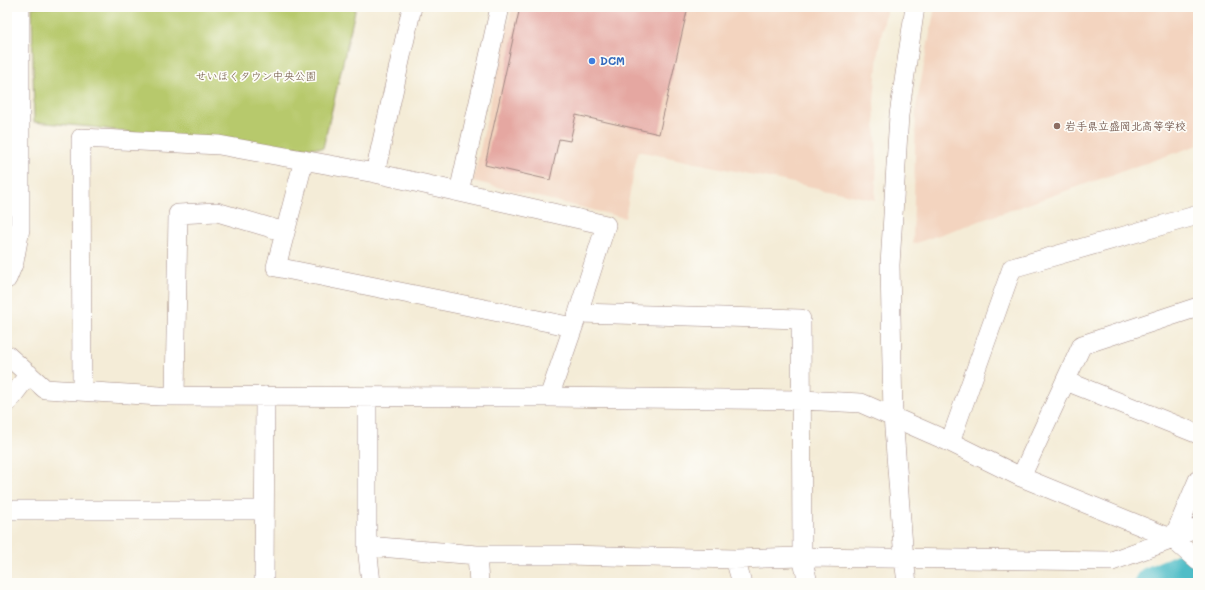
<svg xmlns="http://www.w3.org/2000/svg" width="1205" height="590" viewBox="0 0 1205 590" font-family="Mali,'Klee One',sans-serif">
<rect width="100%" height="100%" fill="#fdfcf7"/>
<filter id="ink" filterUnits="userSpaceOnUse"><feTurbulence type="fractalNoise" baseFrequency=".025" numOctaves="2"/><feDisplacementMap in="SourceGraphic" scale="8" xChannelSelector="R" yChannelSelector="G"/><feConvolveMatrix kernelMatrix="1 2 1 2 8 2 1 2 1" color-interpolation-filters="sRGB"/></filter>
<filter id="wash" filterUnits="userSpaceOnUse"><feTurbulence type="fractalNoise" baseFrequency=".012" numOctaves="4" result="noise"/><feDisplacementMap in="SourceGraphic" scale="16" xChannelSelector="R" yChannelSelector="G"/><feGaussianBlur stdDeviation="0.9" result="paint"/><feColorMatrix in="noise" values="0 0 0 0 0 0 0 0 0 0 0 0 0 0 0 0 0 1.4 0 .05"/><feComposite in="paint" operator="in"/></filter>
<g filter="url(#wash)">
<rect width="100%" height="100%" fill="#f4ecd7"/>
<path fill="#f3d4bf" d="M512,7h375l-9,45 -4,50 3,58 -2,40 -237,-49 -13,67 -152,-37z
M935,7h263v138l-285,99 3,-137z"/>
<path fill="#b7c96c" stroke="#80744c" d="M32,7h324l-33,141 -104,-3 -127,-18 -58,-5z"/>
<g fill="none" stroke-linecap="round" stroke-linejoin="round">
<path stroke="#4fbdc7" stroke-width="33" d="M1151,583l47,-20"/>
</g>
<g id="blocks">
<path fill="#e5a7a1" d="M520,7h168l-29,127 -83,-19 -6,26 -11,-2 -9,41 -65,-15z"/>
</g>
</g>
<g filter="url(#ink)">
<use href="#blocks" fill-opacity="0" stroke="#9f8681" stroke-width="1"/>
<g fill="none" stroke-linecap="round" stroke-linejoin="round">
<g stroke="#9f8681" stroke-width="20">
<path id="minor" d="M304,160l-28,107 297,60
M375,173l231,52 -28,88 -29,84
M459,192l41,-185
M7,279l7,-17 6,-33v-222
M578,313l223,6 1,238 6,26
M7,355l38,34 115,7 389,1 253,3 59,3 89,39 71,35 152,62 25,22
M1066,381l132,53
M82,391l-1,-253 138,7 156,28 37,-166
M175,396l3,-182 39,-2 68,20
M7,403l22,-29
M950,442l62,-174 186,-53
M1021,477l61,-132 116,-38
M7,510h257
M1173,539l25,-59
M367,546v-149
M477,555l2,28
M735,559l7,24
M264,583l1,-187
M371,583l-4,-37 110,9h88l170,4 67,-2 310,4 61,-22 25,-12
M907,583l-3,-24 -11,-143 -3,-151 9,-150 16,-108"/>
</g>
<use href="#minor" stroke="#fff" stroke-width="19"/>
</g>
</g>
<circle fill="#3f7fe0" stroke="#fdfcf7" stroke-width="1.5" cx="592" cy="61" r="4"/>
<circle fill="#8d6e63" stroke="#fdfcf7" stroke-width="1.5" cx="1057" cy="126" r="4"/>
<g text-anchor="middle" stroke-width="3.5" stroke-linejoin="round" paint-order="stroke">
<g font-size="11" font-weight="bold" fill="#366cbe" stroke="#fdfcf7" text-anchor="start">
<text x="600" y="65">DCM</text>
</g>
<g font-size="11" fill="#6b523e" stroke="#fdfcf7">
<text x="256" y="80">せいほくタウン中央公園</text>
</g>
<g font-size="11" font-weight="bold" fill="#785e54" stroke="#fdfcf7" text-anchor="start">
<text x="1065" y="130">岩手県立盛岡北高等学校</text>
</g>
</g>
<rect width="1205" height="590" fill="none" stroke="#fdfcf7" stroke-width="24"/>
</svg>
